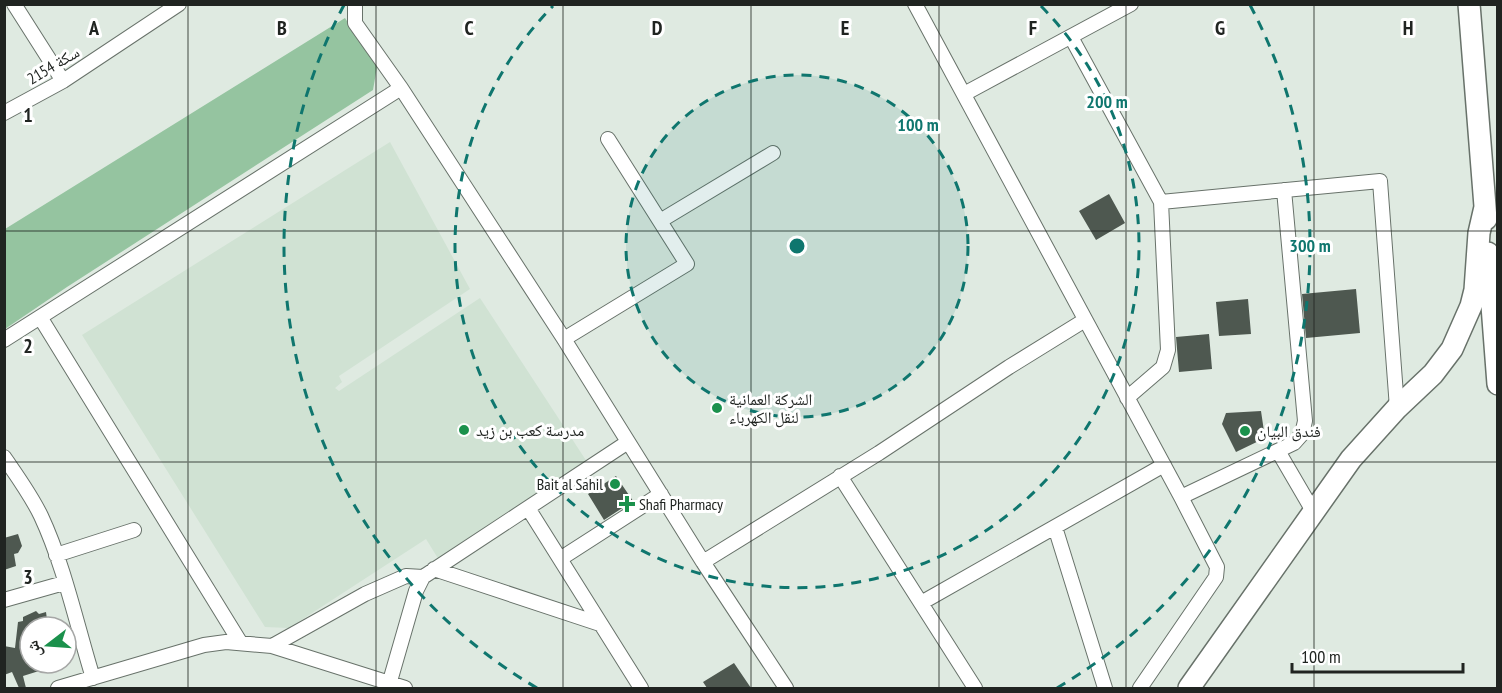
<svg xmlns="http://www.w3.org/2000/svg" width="1502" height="693" viewBox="0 0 1502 693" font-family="'PT Sans Narrow','Noto Naskh Arabic',sans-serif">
<rect width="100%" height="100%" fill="#dfeae1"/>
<path fill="#d0e2d3" d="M390,142l80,147 -131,87 3,6 -7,6 4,3 141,-93 111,170 -152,92 -13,-21 -137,89 -24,-1 -183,-292z"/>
<path fill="#95c4a0" d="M345,18l32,49 -4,23 -306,197 -62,42v-100z"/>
<path fill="#4e5850" d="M1109,194l16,29 -29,17 -17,-29z
M1356,289l4,44 -54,5 -4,-44z
M1248,299l3,35 -32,2 -3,-34z
M1209,334l3,35 -33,3 -3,-35z
M1261,411l4,27 -29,14 -14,-28 4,-11z
M616,476l17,25 -29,19 -16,-26z
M18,534l4,12 -4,7 -4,1 2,12 -12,4v-32z
M36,611l3,3 7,-2 2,15h-18v36h28v2l-35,11 3,12h-7l-7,-16 -8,3v-29l11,2 3,-26 5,-1v-4z
M734,663l17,25h-44l-4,-6z"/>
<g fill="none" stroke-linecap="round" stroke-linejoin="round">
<g stroke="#68726a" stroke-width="16">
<path id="minor" d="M14,4l49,77
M915,4l266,493 36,70 -1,10 -76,111
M355,6v17l46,65 163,251 139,223 83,126
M1071,37l90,165 7,148 -5,17 -36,31
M964,94l167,-90
M4,113l59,-32 116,-77
M1161,202l219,-21 17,227
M660,221l113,-68
M40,317l200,325
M564,339l123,-75 -79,-125
M4,340l397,-252
M1278,451l35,60
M4,457c13,19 27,38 37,59 23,49 36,110 52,162
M840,476l135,212
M1181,497l113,-54 8,-9 3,-13 -21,-231
M528,508l113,180
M1055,527l50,161
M56,555l78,-25
M560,559l101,-65
M703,562l176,-109 130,-86 76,-47
M434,569l166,55
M4,600l60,-17
M921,603l243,-138
M272,646l93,-52 41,-18 17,1
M58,688l146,-43 22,-3 46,4 133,42
M388,688l28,-97 7,-14 205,-135"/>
</g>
<g stroke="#68726a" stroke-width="24">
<path id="highway" d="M1469,4l17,215
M1488,253l10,131
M1189,688l162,-229 46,-51 36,-34 19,-25 19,-43 4,-16 4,-57 6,-26"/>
</g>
<use href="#minor" stroke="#fff" stroke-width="14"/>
<use href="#highway" stroke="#fff" stroke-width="21"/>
</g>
<path fill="none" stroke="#202421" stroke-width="1.5" stroke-opacity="0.55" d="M188,4v684M376,4v684M563,4v684M751,4v684M939,4v684M1126,4v684M1314,4v684M4,231h1494M4,462h1494"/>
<circle cx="797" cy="246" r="171" fill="#0f766e" fill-opacity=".12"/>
<g fill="none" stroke="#0f766e" stroke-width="3" stroke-dasharray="10 8">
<circle cx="797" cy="246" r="171"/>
<path d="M1041 6A342 342 0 1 1 553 6"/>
<path d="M537 688A513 513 0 0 1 344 5M1250 5A513 513 0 0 1 1057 688"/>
</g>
<g fill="#1b914c" stroke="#fff" stroke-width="2">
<circle cx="717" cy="408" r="6"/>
<circle cx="464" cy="430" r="6"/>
<circle cx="1245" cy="431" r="6"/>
<circle cx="615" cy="484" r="6"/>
<path d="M624 495h6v6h6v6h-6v6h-6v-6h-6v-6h6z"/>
</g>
<g text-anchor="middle" stroke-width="6" stroke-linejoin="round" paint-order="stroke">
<g font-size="16" fill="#202421" stroke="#fff">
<text transform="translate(53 65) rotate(-31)" y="6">سكة 2154</text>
</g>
<g font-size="16" fill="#202421" stroke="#fff" text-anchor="start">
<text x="729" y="405">الشرکة العمانیة<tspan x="729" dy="18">لنقل الکهرباء</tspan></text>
<text x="476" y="436">مدرسة كعب بن زيد</text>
<text x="1257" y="437">فندق البيان</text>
<text x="603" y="490" text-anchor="end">Bait al Sahil</text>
<text x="639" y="510">Shafi Pharmacy</text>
</g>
</g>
<g font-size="20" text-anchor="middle" font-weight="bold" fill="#202421" stroke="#fff" stroke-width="6" stroke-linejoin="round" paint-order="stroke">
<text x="94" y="35">A</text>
<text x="282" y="35">B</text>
<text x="469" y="35">C</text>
<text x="657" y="35">D</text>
<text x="845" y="35">E</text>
<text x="1033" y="35">F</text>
<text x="1220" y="35">G</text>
<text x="1408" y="35">H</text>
<text x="28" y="122">1</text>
<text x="28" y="353">2</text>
<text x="28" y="584">3</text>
</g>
<circle cx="797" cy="246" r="9" fill="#0f766e" stroke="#fff" stroke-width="3"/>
<g font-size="18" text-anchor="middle" font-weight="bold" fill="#0f766e" stroke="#fff" stroke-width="6" stroke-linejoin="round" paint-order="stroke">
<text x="1107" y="108">200 m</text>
<text x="918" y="131">100 m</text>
<text x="1310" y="252">300 m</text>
</g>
<rect width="1502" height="693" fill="none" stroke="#202421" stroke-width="12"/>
<g transform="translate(48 645) rotate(253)"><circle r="28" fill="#ffffff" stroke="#a6a7a6" stroke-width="1.5"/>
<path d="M0-4.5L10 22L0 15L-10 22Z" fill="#1b914c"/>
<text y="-9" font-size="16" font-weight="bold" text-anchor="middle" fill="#202421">ش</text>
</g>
<path d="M1292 663v9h171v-9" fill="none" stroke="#202421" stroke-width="3"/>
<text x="1301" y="663" font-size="18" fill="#202421" stroke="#ffffff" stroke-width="4.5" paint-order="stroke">100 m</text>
</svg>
